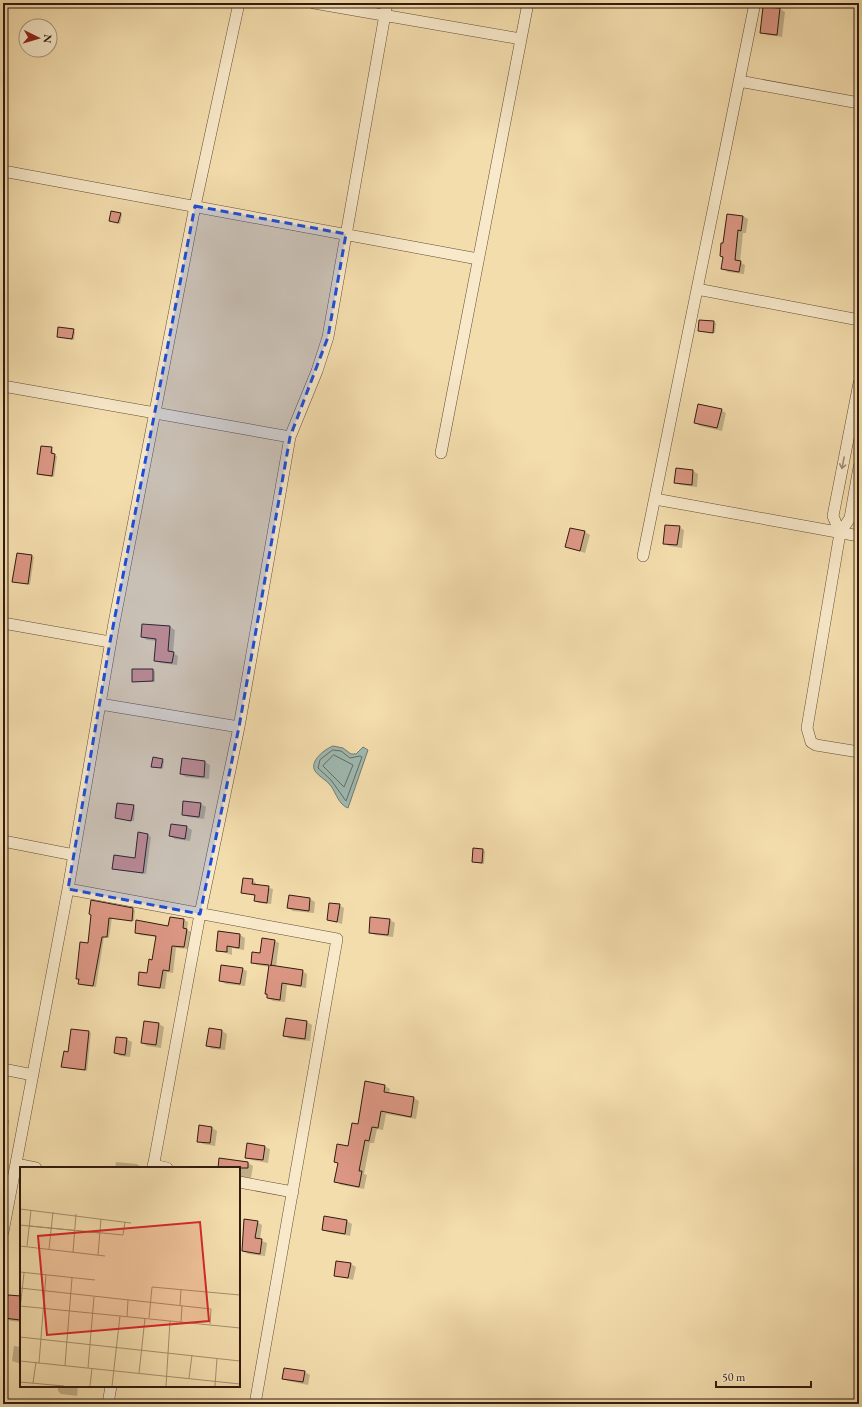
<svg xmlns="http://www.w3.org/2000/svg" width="862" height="1407" viewBox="0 0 862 1407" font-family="'EB Garamond',serif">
<rect width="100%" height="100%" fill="#f4ddad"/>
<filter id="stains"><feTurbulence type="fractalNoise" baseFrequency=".005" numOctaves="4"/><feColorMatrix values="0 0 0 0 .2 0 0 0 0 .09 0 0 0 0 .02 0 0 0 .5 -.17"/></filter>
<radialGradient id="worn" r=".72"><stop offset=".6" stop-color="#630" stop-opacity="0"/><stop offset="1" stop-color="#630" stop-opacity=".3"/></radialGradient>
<path fill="#9ebab2" stroke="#727a71" d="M333,746l10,2 8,6h5l7,-7 5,3 -20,58c-9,-3 -12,-15 -17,-22 -4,-6 -12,-9 -16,-15 -6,-10 10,-22 18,-25z"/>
<path fill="#0003" d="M780,9l5,3 -3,25 -15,-2 -6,-3z
M3,110l4,2 -1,10 -3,-1z
M120,214l2,1 -2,9 -10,-3z
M743,216l5,3 -2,14h-3l-3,29 5,3 -1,9 -16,-2 -5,-3 1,-25z
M700,321l16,2 -1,10 -16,-2z
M73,330l2,2 -1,8 -14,-3z
M721,410l5,3 -4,18 -22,-5 -5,-3z
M51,448l2,2v5l4,1 -3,21 -14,-2 -2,-1z
M677,469l16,2 5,3 -1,13 -17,-2 -5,-3z
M679,527l5,3 -2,18 -13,-2 -5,-3z
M585,532l5,3 -5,18 -19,-6z
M17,554l17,3 -4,28 -17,-4z
M858,580h1v13l-1,-1z
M143,625l27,2 5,3 -2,23 5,3 -1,9 -17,-2 -5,-3 2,-19 -10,-1 -5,-3z
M152,670l3,1v11l-22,-1z
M162,760l2,1 -1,8 -11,-3z
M183,760l22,2 5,3 -1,14 -23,-2 -5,-3z
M201,804l5,3 -2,12 -16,-2 -5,-3z
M133,806l2,2 -1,13 -18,-3z
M187,827l5,3 -2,11 -15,-2 -5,-3z
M148,835l3,2 -5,37 -33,-6 23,-9z
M483,850l2,1 -1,13 -11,-2z
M253,880l3,3v2l17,4 -2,15 -12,-1 -4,-2 1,-5 -14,-4z
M310,899l5,3 -1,11 -21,-2 -5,-3z
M91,901l44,9 -1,11 -22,-3 -3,20 -5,-1 -8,50 -14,-2 -5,-7 12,-34 3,-29z
M339,905l5,3 -2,16 -14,-4z
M171,918l13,2 4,2 -1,8 4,2 -2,17 -13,-1 -3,25 -6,-1 -2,17 -22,-2 -4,-3 9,-10 5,-13 4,-24 -17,-2 -4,-3 33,-5z
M390,920l5,3 -2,14 -18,-2 -5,-3z
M219,932l21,3 5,3 -1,12 -12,-2v7l-15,-5z
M275,941l4,2 -3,24 26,4 5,3 -1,14 -19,-3 -2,17 -12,-1 -5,-3 2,-31 -13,-2 -5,-3z
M242,969l5,2 -2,15 -19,-2 -6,-3z
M287,1019l20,3 5,3 -2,16 -20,-2 -5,-3z
M159,1024l5,3 -3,21 -14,-2 -5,-3z
M210,1029l12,2 5,3 -2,16 -13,-1 -5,-3z
M89,1032l2,1 -4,38 -25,-5 7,-13z
M126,1039l6,3 -2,15 -10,-1 -5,-3z
M366,1082l19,4 5,3 -1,4 25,5 5,3 -3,18 -30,-5 -3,16 -6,-1 -3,14h-4l-6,31 3,1 -3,14 -23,-4 -5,-3 3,-18 -4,-3 14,-14 9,-21z
M3,1118l6,2 -2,14 -4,-1z
M200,1126l12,2 5,3 -2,15 -12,-2 -5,-3z
M248,1144l17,3 5,2 -2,14 -16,-3 -5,-3z
M116,1162l21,2 5,4h-27z
M248,1163l5,3 -2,12 -12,-1v-9h-20z
M347,1221l5,3 -2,12 -22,-4 -5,-2z
M257,1222l5,3 -2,15 7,3 -2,13 -17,-2 -5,-3z
M351,1264l5,3 -3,13 -18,-5z
M8,1296l13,1v25l-10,-1 -6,-3z
M14,1346l7,1v17l-9,-3z
M285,1369l20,3 5,3 -2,10 -20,-4 -5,-3z
M58,1386h20l-1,10 -16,-2 -3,-3z
M42,1401l19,3h-19z"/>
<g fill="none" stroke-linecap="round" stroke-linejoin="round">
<path stroke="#686a60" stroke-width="1" d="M333,750l8,1 9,7 10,-2 2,1 -16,44 -15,-21 -13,-12 2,-8z
M334,755l19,10 -9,22 -21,-21z"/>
</g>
<path fill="#dc9784" stroke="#311b0f" d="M763,7l17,1 -3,27 -17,-2z
M111,211l10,2 -3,10 -9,-2z
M727,214l16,2 -2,15 -3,-1 -3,30 6,1 -2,11 -18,-3 2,-12 -3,-1 1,-13h2z
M699,320l15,1 -1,12 -15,-2z
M58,327l16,2 -2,10 -15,-2z
M698,404l24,5 -5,19 -23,-5z
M41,446l11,1 -1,6 4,1 -3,22 -15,-2z
M676,468l17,2 -1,15 -18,-2z
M665,525l15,1 -3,19 -14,-1z
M570,528l15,3 -5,20 -15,-4z
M17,553l15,2 -4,29 -16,-2z
M142,624l28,2 -2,25 6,1 -2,11 -18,-2 2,-22 -15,-2z
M132,669h21v12l-21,1z
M153,757l10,2 -2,9 -10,-1z
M182,758l23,3 -1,16 -24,-3z
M183,801l18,2 -2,14 -17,-2z
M117,803l17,2 -3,16 -16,-3z
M171,824l16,2 -2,13 -16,-3z
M138,832l10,2 -5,39 -31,-4 2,-14 21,3z
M473,848l10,1 -1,14 -10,-1z
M243,878l10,1 -1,5 17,2 -2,17 -13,-2 1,-6 -14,-2z
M289,895l21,3 -1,13 -22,-3z
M91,900l42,8 -1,13 -23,-3 -2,19h-5l-9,49 -15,-2 1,-5h-3l4,-37 8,1 3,-28 -2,-1z
M329,903l11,1 -3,18 -10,-2z
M170,917l14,2 -1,9 4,1 -3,18 -12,-1 -3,25 -6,-1 -3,18 -22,-3 1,-13 8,1 2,-14 3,1 4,-24 -21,-3 1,-13 32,6z
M370,917l20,2 -2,16 -19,-2z
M218,931l22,3 -1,14 -12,-2v6l-11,-1z
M262,938l13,2 -4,26 -1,-1 33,5 -2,16 -19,-3 -2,17 -13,-2v-4h-2l4,-29 -18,-2 1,-11 8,1z
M221,965l22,3 -3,16 -21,-3z
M286,1018l21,3 -2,18 -22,-3z
M144,1021l15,2 -3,22 -15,-2z
M209,1028l13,2 -2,18 -14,-2z
M71,1029l18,2 -4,39 -24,-3 3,-16 4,1z
M116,1037l11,1 -2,17 -11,-2z
M365,1081l20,4 -1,7 30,5 -3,20 -30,-6 -3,17 -6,-1 -3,14 -4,-1 -6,31h3l-3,16 -25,-5 4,-19 -4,-1 3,-18 11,2 4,-23 6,1z
M199,1125l13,2 -2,16 -13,-1z
M247,1143l18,3 -2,14 -18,-2z
M219,1158l29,4v6h-30z
M324,1216l23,4 -2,14 -23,-4z
M244,1219l14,2 -3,17 7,1 -2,15 -18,-3z
M336,1261l15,2 -3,15 -14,-2z
M8,1295l13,1 -1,24 -16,-2z
M284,1368l21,3 -2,11 -21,-3z"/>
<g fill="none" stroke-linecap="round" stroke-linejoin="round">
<g stroke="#624c36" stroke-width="12">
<path id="street" d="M314,3l207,36
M739,81l120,22
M3,171l475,88
M697,289l162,31
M3,386l287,51
M441,453l87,-450
M859,467l-9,51 -10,15 -33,195 4,14 5,3 43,7
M655,499l204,37
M840,533l-7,-17 26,-133
M643,556l112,-553
M3,623l107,19
M100,704l139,23
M3,841l71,14
M68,889l269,50 -82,465
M3,1069l30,6
M16,1164l20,4
M153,1165l14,3
M153,1168l47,-254 39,-187 51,-290 27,-66 11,-34 59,-334
M239,1182l54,10
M3,1232l65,-343 46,-266 81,-417 44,-203
M108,1404l3,-18"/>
</g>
<use href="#street" stroke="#f8e9ca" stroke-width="11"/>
</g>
<defs><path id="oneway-shaft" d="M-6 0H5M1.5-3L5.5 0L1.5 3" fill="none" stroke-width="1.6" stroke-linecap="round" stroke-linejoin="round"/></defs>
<use stroke="#9e8c76" href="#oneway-shaft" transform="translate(843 463) rotate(101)"/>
<path fill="#1d4ed8" fill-opacity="0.2" stroke="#1d4ed8" stroke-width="3" stroke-dasharray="8 5" stroke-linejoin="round" d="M195,206l151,28 -18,103 -38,100 -51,290 -39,187 -132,-25 42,-247z"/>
<g transform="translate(20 1167)">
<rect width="220" height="220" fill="#f4ddad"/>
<path fill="none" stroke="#a68f6e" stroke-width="1" d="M0,42l111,14M0,58l80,8M9,59l94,9 2,-13M0,79l85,10M7,79l4,-36M29,82l4,-37M53,85l3,-38M78,88l3,-36M0,105l75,8M0,121l191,21 -1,15M0,139l220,22M160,139l1,-17M0,143l4,-37M107,150l1,-17M129,151l3,-31 88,8M161,155l1,-16M0,170l220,24M0,194l220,23M19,196l7,-88M45,198l7,-87M68,201l6,-71M119,206l6,-55M169,211l3,-23M0,215l44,4M13,216l3,-21M70,219l2,-18M92,219l8,-70M146,219l4,-65M195,219l2,-28"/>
<path fill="#d62828" fill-opacity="0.15" stroke="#d62828" stroke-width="2" d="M180,55l9,99 -162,14 -9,-99z"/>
<rect width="220" height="220" fill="none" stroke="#311b0f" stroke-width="2"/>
</g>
<rect width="862" height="1407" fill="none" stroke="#f4ddad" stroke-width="16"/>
<rect x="4" y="4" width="854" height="1399" fill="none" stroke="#311b0f" stroke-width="2"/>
<rect x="8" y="8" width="846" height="1391" fill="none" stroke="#311b0f"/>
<g transform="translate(38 38) rotate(95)"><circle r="19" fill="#f8e9ca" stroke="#a8977f"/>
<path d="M0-3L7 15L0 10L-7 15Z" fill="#8f2418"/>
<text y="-6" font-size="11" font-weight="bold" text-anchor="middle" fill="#311b0f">N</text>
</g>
<path d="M716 1381v6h95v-6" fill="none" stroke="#311b0f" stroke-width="2"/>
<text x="722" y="1381" font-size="12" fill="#311b0f" stroke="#f8e9ca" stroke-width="3" paint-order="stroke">50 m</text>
<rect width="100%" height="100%" filter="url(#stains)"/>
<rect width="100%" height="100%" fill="url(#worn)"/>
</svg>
